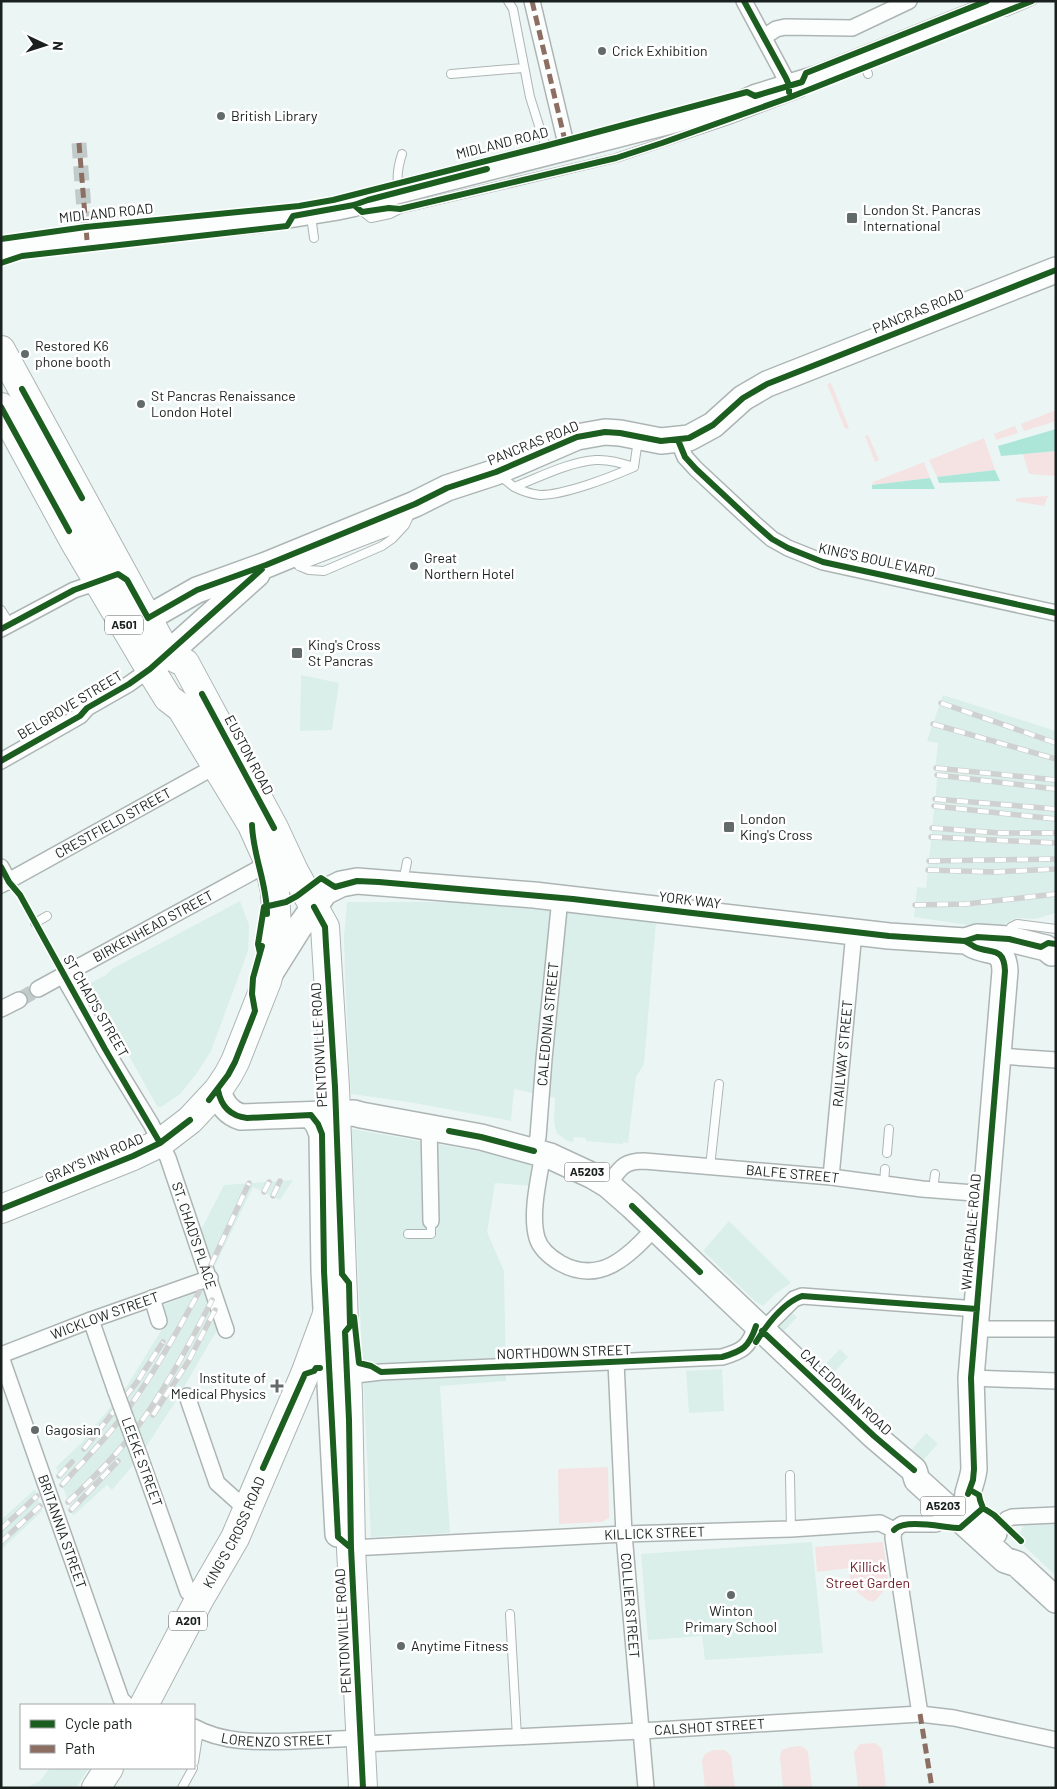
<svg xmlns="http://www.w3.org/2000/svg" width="1057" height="1789" viewBox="0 0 1057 1789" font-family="Barlow,sans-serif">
<rect width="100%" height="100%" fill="#ebf6f4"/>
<path fill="#daefea" d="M301,675l38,8 -7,47 -32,1z
M943,695l113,36v182l-21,6 -18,-1 -23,11 -80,-12 3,-30 9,1 12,-117 -3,-1 3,-27 -11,-2z
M240,901l9,24 -1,26 -37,100 -14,22 -17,21 -19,13 -4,-1 -68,-122 17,-9 6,-6z
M347,902h103l60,5 146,15 -12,142 -8,13 -8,66 -5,-1v2l-37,-3v-3l-12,-1 -1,5 -6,-1 -10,-8 -2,-6 -1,-8 1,-21 -41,-9 -3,32 -102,-19 -58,-8 -6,-116 -1,-41z
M351,1129l132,23 50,12 -2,22 -36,-3 -8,49 17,39 2,110 -66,5 10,147 -79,4z
M293,1180l-13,20 -27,-13 -40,83 -13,-38 24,-47z
M729,1221l62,62 -15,10 -13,13 -8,-5 -52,-50z
M208,1288l12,37 -46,79 -30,46 -19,-61 42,-68 -3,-16z
M791,1312l6,5 -14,15 -8,-7z
M840,1349l8,8 -17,19 -9,-8z
M722,1369l2,42 -35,2 -3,-42z
M112,1405l22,59 -22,26 -5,-5 -34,31 -17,-49 25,-24z
M926,1433l12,11 -15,16 -11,-11z
M35,1489l7,22 -41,39v-30z
M1056,1520v56l-39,-37 9,-18z
M812,1542l11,111 -118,7 -3,-24 -54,4 -7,-86z
M50,1768h39l-13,20h-50l14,-7z"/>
<path fill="#f4e3e2" d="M831,383l18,45 -4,1 -18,-45z
M1056,410v11l-32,10 -3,-7z
M1015,426l3,7 -22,7 -2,-6z
M868,435l11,25 -4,2 -10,-26z
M984,438l11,32 -58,7 -8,-17z
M1056,451v25l-27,-2 -6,-20z
M924,462l6,16 -58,7 1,-3z
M1048,496l-4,10 -29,-5 2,-3z
M608,1467l1,51 -7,4 -43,2 -1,-55z
M883,1542l6,43 -15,17 -7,-2 -17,-14 -1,-18 -32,4 -2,-25z
M875,1743l7,6 4,39h-28l-4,-36 6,-8z
M801,1746l5,3 2,3 4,36h-29l-3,-32 2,-6 8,-3z
M713,1750h12l6,6 4,32h-30l-3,-28 3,-6z"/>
<path fill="#abe6d9" d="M1056,429v22l-55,5 -3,-10z
M995,470l5,11 -61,2 -2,-6z
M930,478l5,11h-63v-4z"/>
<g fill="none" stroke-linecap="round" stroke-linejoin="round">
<path stroke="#c1cbc9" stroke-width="15" stroke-dasharray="15 8" stroke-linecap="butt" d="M79,143l6,80
M19,1000l19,-11"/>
<g stroke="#adb5b4" stroke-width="10">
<path id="lane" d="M508,1l5,8 17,88 17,54
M1006,12l26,-11
M863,59l5,15
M451,74l72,-6
M399,190c-3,-12 -1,-24 3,-36
M357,207l14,11 19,-4 10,-5 216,-51 113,-38 74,-28
M311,216l3,22
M499,475l15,12c26,-10 54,-25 82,-27 13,-1 26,3 38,7l4,-27
M514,487c8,4 17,7 26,8 25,0 71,-18 94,-28
M293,559l6,7 10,4 15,1 58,-25 10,-7 13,-14 6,-13
M299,566l104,-40
M1,610l9,14
M403,882l4,-20
M35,923l12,-7
M1009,935l2,-8 6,-3 39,5
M887,1153l2,-24
M710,1167l9,-83
M884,1184l1,-15
M933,1190l2,-16
M408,1234h23v-13
M790,1475l1,54
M510,1614l7,123
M194,1762l5,-32
M182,1788l11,-20"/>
</g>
<g stroke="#adb5b4" stroke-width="18">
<g id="street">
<path d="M532,1l35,147"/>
<path d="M744,1l45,84"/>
<path d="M764,37l12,-8 9,-2 67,1 57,-27"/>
<path d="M678,440l7,17 11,12 60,56 16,14 16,9 35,14 233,51"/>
<path d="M1,629l73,-39 24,-8"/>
<path d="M1,761l79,-45 7,-8 42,-24 21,-15"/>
<path d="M1,867l8,15"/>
<path id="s1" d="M1,885l215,-119"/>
<path id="s2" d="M63,976l42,73 46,75 17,34 58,172"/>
<path id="s3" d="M38,989l231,-126"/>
<path d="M1,1009l18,-9"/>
<path d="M999,1056l57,4"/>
<path d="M429,1127l2,94"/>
<path id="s4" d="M534,1151l4,-14 6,-78 16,-161"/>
<path d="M543,1154c-4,24 -13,60 -6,84 3,10 13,19 23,25 41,23 69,-8 95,-35"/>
<path id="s5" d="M831,1177l23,-245"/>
<path id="s6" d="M608,1185c12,-16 14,-24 36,-24l187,16 91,12 65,5"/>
<path d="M152,1298l7,23"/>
<path d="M91,1320l25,72"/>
<path d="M976,1329h80"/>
<path d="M762,1331l32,-32 8,-3 175,13"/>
<path id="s7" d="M1,1355l90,-35 119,-42"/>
<path id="s8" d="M1,1357l120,342 6,6"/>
<path id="s9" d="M616,1362l8,172 22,254"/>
<path d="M347,1376l34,-4 341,-15c21,-6 27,-10 34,-31"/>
<path d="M971,1378l85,3"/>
<path d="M187,1396l30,87 20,18 10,6"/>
<path d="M140,1457l48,135 11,8"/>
<path d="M894,1530l-1,8 27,176"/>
<path d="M894,1530l8,-6h34l13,-13"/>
<path d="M993,1532l14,-13 5,-2 44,-2"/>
<path id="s10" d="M351,1548l273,-14 167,-5 89,-6 14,7"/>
<path id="s11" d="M194,1727c31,17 67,15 101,14 22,-1 44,-2 66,-3"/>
<path id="s12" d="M361,1744l280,-13 279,-17 34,4 102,22"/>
</g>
</g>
<g stroke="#adb5b4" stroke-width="25">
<path id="secondary" d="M1,250l28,-6 232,-23 74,-12 19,-4 21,-7 301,-77 66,-19 13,-6 62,-19 190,-76"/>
</g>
<g stroke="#adb5b4" stroke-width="28">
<path id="primary" d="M148,618l49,-28 69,-25 149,-61 32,-16 49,-16 81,-35 28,-5 15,1 41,8 28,-3 24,-13 30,-27 24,-14 289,-114
M153,667l104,-93
M971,944c16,10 33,0 34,27l-34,407 3,91c-1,9 -4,16 -6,24 -3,15 16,30 26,40
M271,972l27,-43 27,-37 16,-8 16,-3 177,14 355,41 76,5 12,-4 32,2 37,9 6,5
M218,1090c3,13 10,23 23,27l113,-4 7,2 120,22 69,19 43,20 15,9 24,21 242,230 40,34 3,10 88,80 12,4 39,36
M311,1115l7,9 4,10 2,137 14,263"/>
</g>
<g stroke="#adb5b4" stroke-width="30">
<g id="highway">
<path d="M1,350l166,304 18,9 89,165 20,43 31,56 10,160 9,237 4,69 3,155 12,240"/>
<path d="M1,407l73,134 76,128 18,29 13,10 71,117 17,38 6,29 2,36 -4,29 -6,24 -32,81 -7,13 -10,15 -28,30 -30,23 -27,13 -132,53"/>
<path id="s13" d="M144,1705l55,-105 36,-62 70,-164 21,-57 9,-31"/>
<path d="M96,1788l13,-20"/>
</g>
</g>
<use href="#lane" stroke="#fcfefd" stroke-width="8"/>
<use href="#street" stroke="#fcfefd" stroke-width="15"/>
<use href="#secondary" stroke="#fcfefd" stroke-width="22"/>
<use href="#primary" stroke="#fcfefd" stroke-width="25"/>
<use href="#highway" stroke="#fcfefd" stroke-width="28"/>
<g stroke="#cfd1d1" stroke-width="5.5">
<path id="rail" d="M941,703l115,40
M933,724l123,35
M936,768l120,12
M937,775l119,14
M935,799l121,10
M934,806l122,13
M932,828l69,5h55
M931,837l125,6
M929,861l127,-2
M928,870l66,2 62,-3
M915,905l51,-1 90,-10
M264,1192l5,-10
M273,1196l7,-15
M211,1265l38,-82
M153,1415l35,-53 27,-52
M84,1449l53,-67 26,-40
M59,1476l13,-14
M62,1485c18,-21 39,-41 56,-63 32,-41 56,-85 81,-130
M68,1502c21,-20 43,-41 61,-64 33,-42 59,-91 83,-138
M71,1510l47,-49
M1,1529l36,-33
M1,1542l39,-36"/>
</g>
<use href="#rail" stroke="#fff" stroke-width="4" stroke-dasharray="11" stroke-linecap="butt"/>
<g stroke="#adb5b4" stroke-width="18" stroke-linecap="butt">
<path id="street-bridge" d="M116,1392l24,65"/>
</g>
<use href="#street-bridge" stroke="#fcfefd" stroke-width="15"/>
<path stroke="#8d6e63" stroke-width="5" stroke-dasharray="10 5" stroke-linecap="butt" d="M532,1l34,144
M79,143l8,97
M920,1714l12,74"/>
<g stroke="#fff" stroke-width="9">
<path id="cycleway" d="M744,1l42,77 3,7v7
M354,205l8,7 27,-4 11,1 216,-51 46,-15 126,-45 244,-97
M1,239l85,-12 213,-21 34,-6 212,-54 202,-54 8,4 47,-14 4,-9 181,-72
M1,263l21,-7 265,-30 6,-10 61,-11 14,-5 119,-31
M22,389l60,109
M1,407l68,124
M678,440l7,17 11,12 60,56 16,14 16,9 35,14 233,51
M1,629l73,-39 44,-16 9,6 21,38 49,-28 69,-25 149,-61 32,-16 49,-16 81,-35 28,-5 15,1 41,8 28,-3 24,-13 30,-27 24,-14 289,-114
M202,694l72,134
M1,761l79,-45 7,-8 42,-24 21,-15 112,-100
M252,825c1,31 15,58 15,89
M1,867l8,15 11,13 85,154 55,94
M314,907l11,20 1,18 9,142 7,187
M965,941c3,2 7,4 10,6 16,7 29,-1 30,24l-34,407 3,91 -1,11 -5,14
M260,953l-2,-9 6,-37 22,-5 11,-6 24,-18 14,9 22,-6 22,1 194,17 316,37 76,5 12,-4 32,2 32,8 7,-4 8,1
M218,1090c3,16 12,26 29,28l64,-3 7,9 4,10 2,137 14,266 13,11
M209,1100l19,-25 7,-13 20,-51 -3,-17 1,-16 9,-32
M449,1131l32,6 53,14
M632,1206l68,66
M1,1209l132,-53 27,-13 30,-23
M342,1274l7,9 1,43 -5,6 4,88 2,128 12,240
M354,1317l5,46 12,3 10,6 341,-15c21,-6 27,-10 34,-31
M762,1331l112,105 40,34
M756,1342c10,-16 27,-39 46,-46l175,13
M263,1468l42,-94 9,-3 2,-3h4
M970,1490l9,5 1,5 3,8 11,7 27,26
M894,1530c11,-12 51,-2 66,-2l23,-20"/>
</g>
<use href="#cycleway" stroke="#1b5e20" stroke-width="6"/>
</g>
<g fill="#626b69" stroke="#fff" stroke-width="2">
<circle cx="602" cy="51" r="5"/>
<circle cx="221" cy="116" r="5"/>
<rect x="846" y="212" width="12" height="12" rx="2.5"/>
<circle cx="25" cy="354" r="5"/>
<circle cx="141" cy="404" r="5"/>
<circle cx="414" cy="566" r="5"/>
<rect x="291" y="647" width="12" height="12" rx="2.5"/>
<rect x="723" y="821" width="12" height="12" rx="2.5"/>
<path d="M274.5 1378.5h5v5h5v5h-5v5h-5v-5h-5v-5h5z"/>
<circle cx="35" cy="1430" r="5"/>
<circle cx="731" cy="1595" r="5"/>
<circle cx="401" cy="1646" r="5"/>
</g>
<g text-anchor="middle" stroke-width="5" stroke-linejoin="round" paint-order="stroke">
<g fill="#fff" stroke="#5e6362" stroke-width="1">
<rect x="105" y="615.5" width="38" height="19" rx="4"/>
<rect x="564.5" y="1162.5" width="45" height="19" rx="4"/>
<rect x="920.5" y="1496.5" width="45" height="19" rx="4"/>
<rect x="169" y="1611.5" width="38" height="19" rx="4"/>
</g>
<g font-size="12" font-weight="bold" fill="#19201e">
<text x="124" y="629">A501</text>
<text x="587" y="1176">A5203</text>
<text x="943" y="1510">A5203</text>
<text x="188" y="1625">A201</text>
</g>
<g font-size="14" fill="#19201e" stroke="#fff" text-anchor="start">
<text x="612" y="56">Crick Exhibition</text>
<text x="231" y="121">British Library</text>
<text x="863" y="215">London St. Pancras<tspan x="863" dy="16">International</tspan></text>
<text x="35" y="351">Restored K6<tspan x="35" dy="16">phone booth</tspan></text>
<text x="151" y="401">St Pancras Renaissance<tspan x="151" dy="16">London Hotel</tspan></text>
<text x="424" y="563">Great<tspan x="424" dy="16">Northern Hotel</tspan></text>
<text x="308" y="650">King's Cross<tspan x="308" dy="16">St Pancras</tspan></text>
<text x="740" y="824">London<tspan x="740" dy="16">King's Cross</tspan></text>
<text x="266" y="1383" text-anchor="end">Institute of<tspan x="266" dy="16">Medical Physics</tspan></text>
<text x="45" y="1435">Gagosian</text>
<text x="731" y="1616" text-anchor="middle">Winton<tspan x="731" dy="16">Primary School</tspan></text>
<text x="411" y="1651">Anytime Fitness</text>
</g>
<g font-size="14" fill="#19201e" stroke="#fff">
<text transform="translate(502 143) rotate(-14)" y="5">MIDLAND ROAD</text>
<text transform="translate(106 213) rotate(-6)" y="5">MIDLAND ROAD</text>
<text transform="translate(918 311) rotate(-22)" y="5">PANCRAS ROAD</text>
<text transform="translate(533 443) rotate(-22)" y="5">PANCRAS ROAD</text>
<text transform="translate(877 560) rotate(12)" y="5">KING'S BOULEVARD</text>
<text transform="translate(70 705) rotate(-31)" y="5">BELGROVE STREET</text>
<text transform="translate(249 755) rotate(62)" y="5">EUSTON ROAD</text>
<text dy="5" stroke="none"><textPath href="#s1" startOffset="128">CRESTFIELD STREET</textPath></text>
<text transform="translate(690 900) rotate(7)" y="5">YORK WAY</text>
<text dy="5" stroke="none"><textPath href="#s3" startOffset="131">BIRKENHEAD STREET</textPath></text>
<text transform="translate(96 1006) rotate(60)" y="5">ST CHAD'S STREET</text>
<text dy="5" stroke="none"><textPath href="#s4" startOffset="128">CALEDONIA STREET</textPath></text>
<text transform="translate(319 1045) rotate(-93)" y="5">PENTONVILLE ROAD</text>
<text dy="5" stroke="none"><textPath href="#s5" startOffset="124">RAILWAY STREET</textPath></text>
<text transform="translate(94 1158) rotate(-23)" y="5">GRAY'S INN ROAD</text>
<text dy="5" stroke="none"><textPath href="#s6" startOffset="195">BALFE STREET</textPath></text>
<text transform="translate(971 1232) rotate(-85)" y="5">WHARFDALE ROAD</text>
<text dy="5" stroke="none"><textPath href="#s2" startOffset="292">ST. CHAD'S PLACE</textPath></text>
<text dy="5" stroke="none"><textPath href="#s7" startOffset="111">WICKLOW STREET</textPath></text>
<text transform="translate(564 1352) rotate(-2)" y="5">NORTHDOWN STREET</text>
<text transform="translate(846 1392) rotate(43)" y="5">CALEDONIAN ROAD</text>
<text transform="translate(142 1462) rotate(70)" y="5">LEEKE STREET</text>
<text dy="5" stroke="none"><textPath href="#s13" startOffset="195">KING'S CROSS ROAD</textPath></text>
<text dy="5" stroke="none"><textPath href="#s8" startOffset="185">BRITANNIA STREET</textPath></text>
<text dy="5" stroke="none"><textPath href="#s10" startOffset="304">KILLICK STREET</textPath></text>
<text dy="5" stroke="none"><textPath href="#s9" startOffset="244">COLLIER STREET</textPath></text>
<text transform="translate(343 1631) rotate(-93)" y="5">PENTONVILLE ROAD</text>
<text dy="5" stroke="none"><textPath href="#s12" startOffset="349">CALSHOT STREET</textPath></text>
<text dy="5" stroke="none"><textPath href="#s11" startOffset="85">LORENZO STREET</textPath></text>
</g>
<g font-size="14" fill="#6b1a23" stroke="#fff">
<text x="868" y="1572">Killick<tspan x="868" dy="16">Street Garden</tspan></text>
</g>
</g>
<rect width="1057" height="1789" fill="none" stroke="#19201e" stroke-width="5"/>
<rect x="20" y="1704" width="175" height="65" fill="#ffffff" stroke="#a3a6a5"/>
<rect x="30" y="1720" width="25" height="8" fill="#1b5e20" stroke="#a3a6a5"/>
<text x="65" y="1729" font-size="15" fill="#19201e">Cycle path</text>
<rect x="30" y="1745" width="25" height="8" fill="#8d6e63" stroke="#a3a6a5"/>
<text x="65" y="1754" font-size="15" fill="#19201e">Path</text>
<g transform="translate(45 45) rotate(94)" stroke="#ffffff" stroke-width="4" paint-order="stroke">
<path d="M0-4L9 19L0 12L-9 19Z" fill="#19201e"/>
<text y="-8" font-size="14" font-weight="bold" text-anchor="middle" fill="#19201e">N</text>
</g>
</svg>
